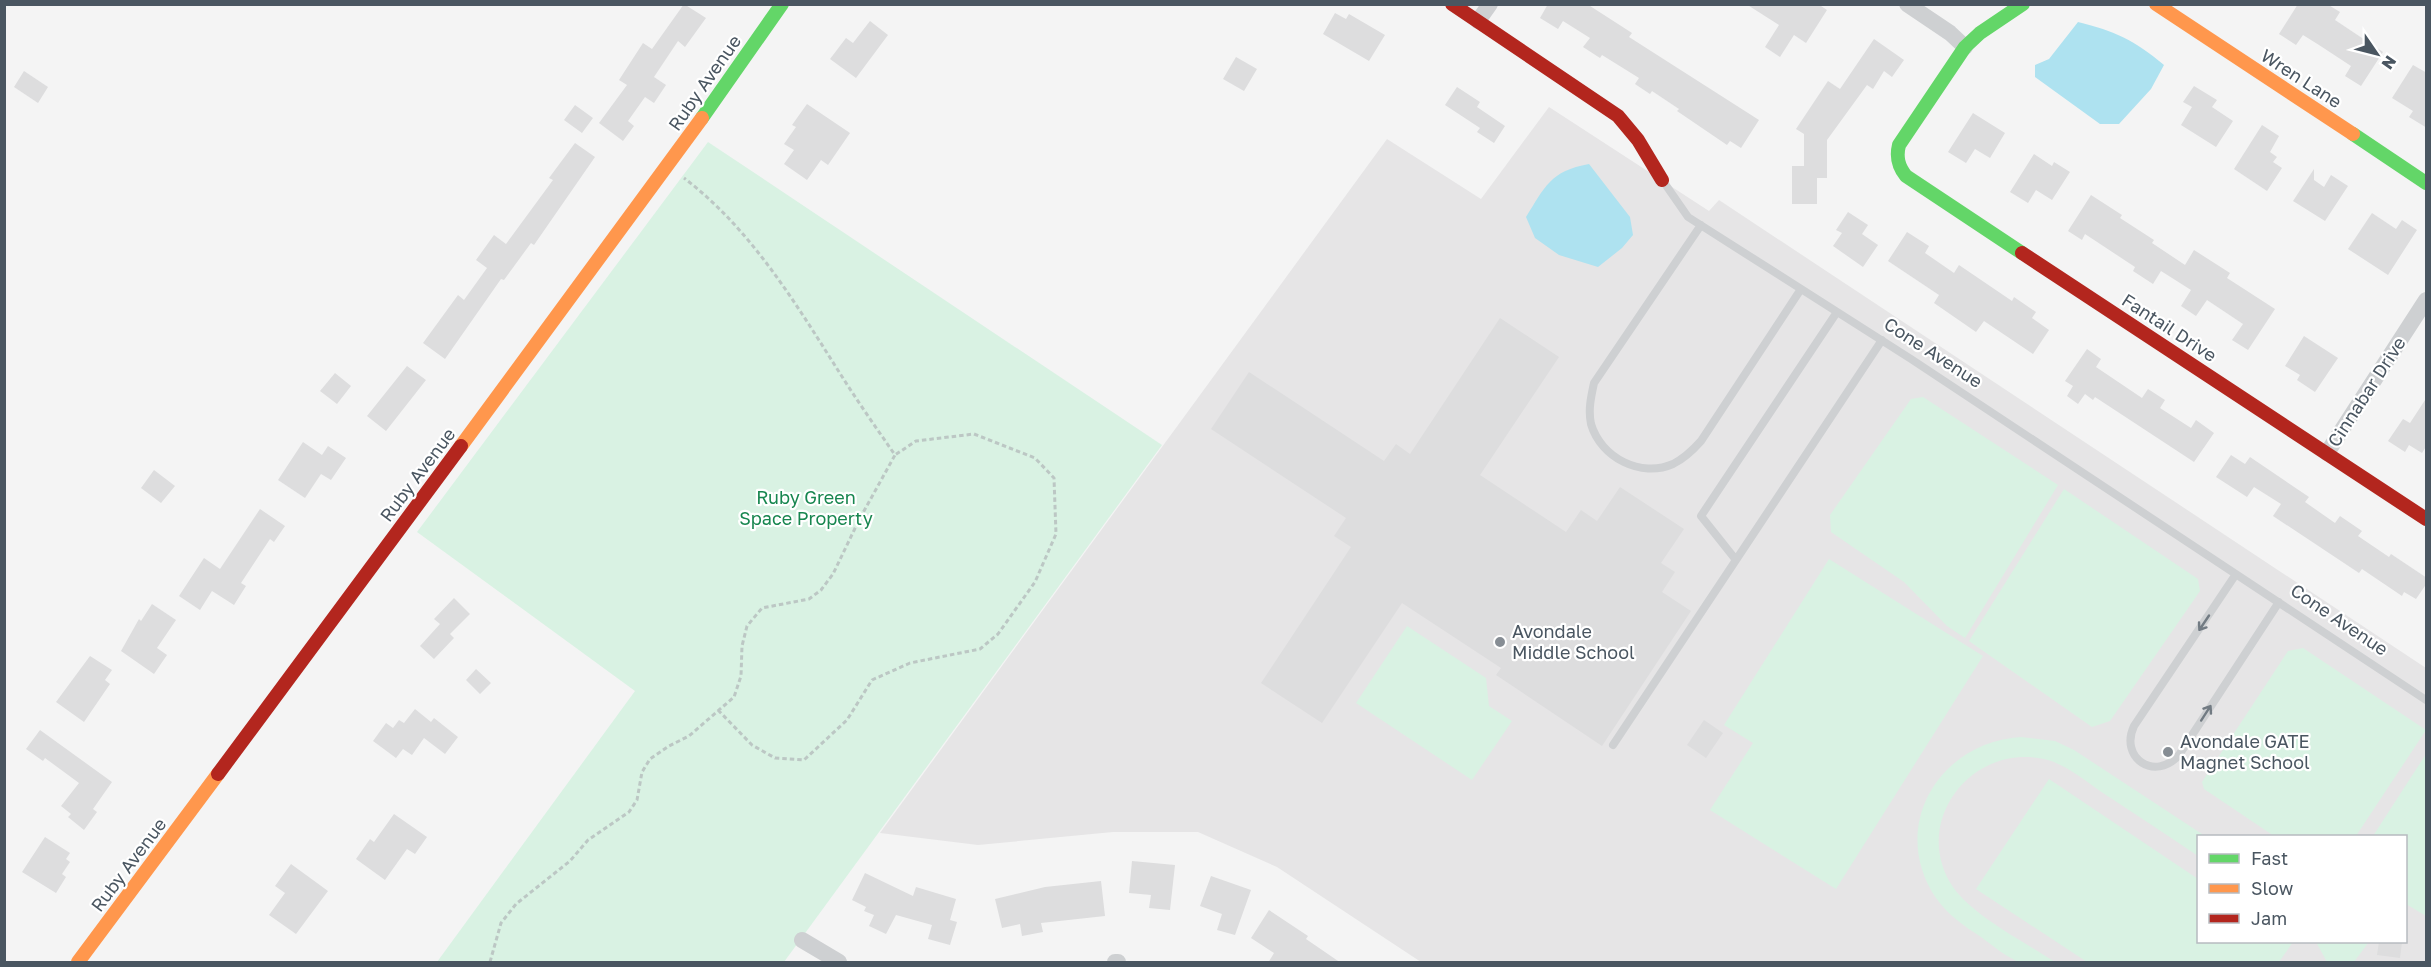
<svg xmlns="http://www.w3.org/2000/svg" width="2431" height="967" viewBox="0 0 2431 967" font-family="'Golos Text',sans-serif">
<rect width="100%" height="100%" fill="#f4f4f4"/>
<path fill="#e6e5e6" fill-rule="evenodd" d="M1549,107l160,104 10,-11 707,468v294h-1005l-144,-95 -79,-35h-85l-135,13 -98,-12 507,-694 94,60zM2198,836h208v106h-208z"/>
<path fill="#d9f2e3" d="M708,142l454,303 -378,517h-347l198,-271 -218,-159z
M1923,397l135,88 -93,153 -18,-12 -43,-44 -73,-50 -1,-17 81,-116z
M2064,489l134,90 2,12 -90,130 -18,6 -123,-86z
M1829,559l154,97 -147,233 -126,-79 43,-67 -29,-18z
M1407,626l79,52 3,28 23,15 -40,59 -116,-77z
M2303,648l123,82 -70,106h-82l-70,-47 -2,-7 86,-131z
M2021,737l34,4 19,9 131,86h-7v20c-31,-21 -63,-42 -95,-63 -18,-12 -37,-29 -59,-34 -73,-16 -134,64 -91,128 19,28 73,56 102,75 -10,1 -26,4 -36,0 -13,-5 -27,-17 -38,-25 -17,-11 -33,-22 -45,-39 -48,-71 3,-156 85,-161z
M2426,754v162l-20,-12v-68h-33z
M2049,779l149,100v63h95l-14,20h-192l-111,-73z
M2316,942h50l2,1 -14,19h-27z"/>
<path fill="#aee2f0" d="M2078,22c37,9 56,18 86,43l-13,24 -32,35h-19l-65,-47v-12l14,-6z
M1589,164l41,53 3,18 -11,13 -24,19 -39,-12 -24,-17 -9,-21c19,-30 24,-46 63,-53z"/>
<path fill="#ddddde" d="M684,4l22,14 -21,29 -7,-6 -24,36 12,8 -12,18 -9,-6 -17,24 6,5 -11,15 -24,-18 28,-38 -8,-5 24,-37 9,6z
M1548,4h39l45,29 -3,4 130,83 -18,28 -11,-7 -3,4 -50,-34 2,-2 -27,-18 -2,3 -15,-10 4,-6 -37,-23 -2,3 -17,-11 7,-9 -27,-17 -5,8 -18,-11z
M1746,4h72l9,6 -21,33 -12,-8 -14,22 -15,-10 14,-22z
M2298,4h29l13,8 -5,8 48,32 -22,34 -16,-10 6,-10 -32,-21 -16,-10 -7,10 -17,-11z
M1335,13l11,6 3,-5 36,21 -16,26 -46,-27z
M870,21l18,14 -32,43 -26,-19 16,-21 7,5z
M1874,39l30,21 -12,17 -8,-6 -11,18 -6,-4 -40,55v38h-10v26h-25v-38h12v-32l-8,-5 32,-48 12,8z
M1236,57l21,12 -13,22 -21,-12z
M2413,65l14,8v55l-18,-11 4,-6 -21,-13z
M24,71l24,16 -10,16 -24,-16z
M2194,86l23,14 -5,7 21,14 -17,26 -35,-22 11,-18 -9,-5z
M1457,87l23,15 -3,5 28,19 -11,17 -17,-11 3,-4 -35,-23z
M807,104l43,29 -22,32 -7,-5 -14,20 -23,-16 10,-14 -10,-6 12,-17 -4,-2z
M575,105l18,13 -11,15 -18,-13z
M1973,113l32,20 -15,25 -15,-9 -9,14 -18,-11z
M2262,125l17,11 -9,16 7,5 -4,5 9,6 -15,23 -33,-22z
M575,143l20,14 -61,88 -3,-2 -27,37 -3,-1 -56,80 -22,-16 35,-48 6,5 23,-32 -11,-8 18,-25 12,9 47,-64 -4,-2z
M2034,154l18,12 2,-4 16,10 -18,28 -16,-10 -8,13 -18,-11z
M2314,169v11l10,7 7,-12 17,11 -23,35 -32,-20z
M2091,195l31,20 -2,3 34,22 -2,3 33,22 9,-15 36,23 -3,5 48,31 -27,41 -16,-10 11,-16 -36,-24 -11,16 -15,-10 10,-16 -30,-19 -8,13 -20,-13 2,-4 -50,-33 -3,6 -14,-9z
M1848,212l20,13 -6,9 16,11 -15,22 -30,-21 9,-13 -6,-3z
M2372,213l24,16 6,-9 15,10 -29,45 -40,-26z
M1907,232l22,14 -4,7 29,20 5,-8 53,36 2,-4 22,15 -4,6 17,12 -16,24 -49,-33 -8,11 -42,-29 5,-8 -51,-34z
M1500,318l59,39 -79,118 86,57 15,-22 16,11 23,-34 64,42 -23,34 14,9 -13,20 29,19 -89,135 -106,-71 5,-7 -99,-65 -80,120 -61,-40 90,-136 -17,-11 12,-18 -135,-89 38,-57 135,89 12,-17 14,10z
M2304,336l34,22 -23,34 -18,-12 3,-5 -15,-9z
M2087,349l14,10 -5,8 46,31 6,-9 17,11 -5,8 31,20 5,-8 18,13 -20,29 -99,-65 -2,3 -8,-6 -7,10 -11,-8 6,-10 -8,-5z
M407,366l19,14 -40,51 -19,-15z
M335,373l16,13 -14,18 -17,-13z
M2427,397v48l-5,8 -13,-8 -4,7 -17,-11 15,-22 7,4z
M303,442l19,13 6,-9 18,12 -15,22 -10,-6 -16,24 -27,-18z
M2231,455l14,9 5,-7 59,40 -4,5 30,21 5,-7 22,15 -4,5 31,21 2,-3 36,24v5l-11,16 -12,-7 -2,4 -40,-27 -3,4 -86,-57 8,-12 -27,-17 -7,10 -31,-20z
M154,470l21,16 -14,17 -20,-15z
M260,509l25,17 -11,16 -4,-3 -29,44 5,3 -12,19 -22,-14 -12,19 -21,-14 25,-38 16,11z
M454,598l16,16 -20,20 4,4 -20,21 -14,-13 20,-22 -6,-5z
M152,604l24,16 -19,28 10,7 -13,19 -33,-23 18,-32 2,2z
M90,656l22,14 -7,10 5,4 -26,38 -28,-20z
M476,669l15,14 -11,11 -14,-14z
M415,709l16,13 3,-4 24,19 -13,17 -21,-16 -12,17 -9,-6 -7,9 -23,-17 13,-18 7,5 6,-8 5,3z
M1704,720l19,13 -17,25 -19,-13z
M40,730l72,52 -19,27 4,3 -13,18 -16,-13 3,-3 -10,-8 18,-23 -34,-25 -2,3 -17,-12z
M394,814l33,23 -12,17 -8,-5 -22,31 -29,-21 14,-20 4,3z
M45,837l25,16 -4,6 4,3 -8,12 4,3 -10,16 -34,-21z
M1132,861l43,4 -5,45 -21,-2 2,-13 -22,-2z
M291,864l37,27 -32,43 -27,-19 16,-22 -10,-7z
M865,873l48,23 3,-9 40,12 -6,21 7,2 -7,23 -22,-6 4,-14 -36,-10 -10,19 -17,-8 5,-11 -10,-4 2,-4 -14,-7z
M1211,876l40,14 -16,45 -18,-5 5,-16 -22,-8z
M1101,881l4,35 -64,7 2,9 -21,4 -2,-12 -18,4 -7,-29 50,-12z
M1269,910l39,26 -2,3 35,24h-73l6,-10 -23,-15z
M2379,942h23l-2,16 -23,-3z"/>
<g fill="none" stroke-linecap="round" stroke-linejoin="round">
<path stroke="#bcc7c4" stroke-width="3" stroke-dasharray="4.5 3" stroke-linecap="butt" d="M718,710l34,35 23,13 29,2 43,-40 25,-40 38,-17 70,-14 18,-15 37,-52 21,-48 -2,-56 -19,-20 -61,-24 -58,7 -21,14
M490,962l11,-39 15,-19 54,-43 18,-21 41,-28 8,-12 5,-28 8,-13 19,-13 20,-10 45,-39 7,-21 1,-30 5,-20 15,-18 47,-9 12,-9 12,-16 26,-54 36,-65c-18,-26 -37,-53 -54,-80 -45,-71 -89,-145 -157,-197"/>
<path stroke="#ced0d2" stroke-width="8" d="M1663,181l25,36 223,142 515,341
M1701,225l-107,158c-3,14 -6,27 -3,41 10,34 50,54 82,40 12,-6 20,-14 28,-23l100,-152
M1837,312l-136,204 35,44 146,-220
M2236,574l-102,152c-15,32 21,56 45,29l100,-153
M1613,745l123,-185"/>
<path stroke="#ced0d2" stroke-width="16" d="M1907,4l43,29 15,14
M1478,21l12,-17
M2327,453l99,-153
M802,940l37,22
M1115,962h3"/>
<path stroke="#63d668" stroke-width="14" d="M702,118l80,-114
M2353,134l73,49
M2022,253l-116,-77c-8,-10 -10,-19 -7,-31l66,-98 15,-14 43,-29"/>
<path stroke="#ff974d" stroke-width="14" d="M2156,4l197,130
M461,446l241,-328
M78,962l140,-188"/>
<path stroke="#b3261e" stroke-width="14" d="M1452,4l166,112 20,24 24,40
M2022,253l404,266
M218,774l243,-328"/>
</g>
<defs><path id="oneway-shaft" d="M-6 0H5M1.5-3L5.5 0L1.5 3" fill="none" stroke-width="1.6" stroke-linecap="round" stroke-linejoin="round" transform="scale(1.5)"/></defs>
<g stroke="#727b83">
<use href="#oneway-shaft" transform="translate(2204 623) rotate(124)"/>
<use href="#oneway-shaft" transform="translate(2206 713) rotate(-57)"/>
</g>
<g fill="#868d94" stroke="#fff" stroke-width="2">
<circle cx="1500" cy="642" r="6"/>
<circle cx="2168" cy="752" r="6"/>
</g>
<g text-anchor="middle" stroke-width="4.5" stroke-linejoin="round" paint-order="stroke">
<g font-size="18" fill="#4a5661" stroke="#fff">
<text transform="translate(2301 79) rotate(33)" y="6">Wren Lane</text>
<text transform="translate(705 83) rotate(-55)" y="6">Ruby Avenue</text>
<text transform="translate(2169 328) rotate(33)" y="6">Fantail Drive</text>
<text transform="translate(1933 353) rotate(33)" y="6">Cone Avenue</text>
<text transform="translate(2367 392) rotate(-57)" y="6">Cinnabar Drive</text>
<text transform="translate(418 475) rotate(-53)" y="6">Ruby Avenue</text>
<text transform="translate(2339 620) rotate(34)" y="6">Cone Avenue</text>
<text transform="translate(129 865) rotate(-53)" y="6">Ruby Avenue</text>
</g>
<g font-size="18" fill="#17864f" stroke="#fff">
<text x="806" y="504">Ruby Green<tspan x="806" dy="21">Space Property</tspan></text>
</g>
<g font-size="18" fill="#4a5661" stroke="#fff" text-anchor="start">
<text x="1512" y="638">Avondale<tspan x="1512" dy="21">Middle School</tspan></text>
<text x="2180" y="748">Avondale GATE<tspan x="2180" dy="21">Magnet School</tspan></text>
</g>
</g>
<rect width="2431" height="967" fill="none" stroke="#4a5661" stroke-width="12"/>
<rect x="2197" y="835" width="210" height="108" fill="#ffffff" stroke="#b7bbc0" stroke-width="1.5"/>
<rect x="2209" y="854" width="30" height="9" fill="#63d668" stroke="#b7bbc0" stroke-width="1.5"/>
<text x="2251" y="865" font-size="18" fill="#4a5661">Fast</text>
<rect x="2209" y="884" width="30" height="9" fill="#ff974d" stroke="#b7bbc0" stroke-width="1.5"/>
<text x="2251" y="895" font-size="18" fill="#4a5661">Slow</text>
<rect x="2209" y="914" width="30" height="9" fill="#b3261e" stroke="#b7bbc0" stroke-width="1.5"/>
<text x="2251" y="925" font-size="18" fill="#4a5661">Jam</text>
<g transform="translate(2377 54) rotate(125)" stroke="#ffffff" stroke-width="4.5" paint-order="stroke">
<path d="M0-4.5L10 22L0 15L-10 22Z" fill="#4a5661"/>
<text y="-9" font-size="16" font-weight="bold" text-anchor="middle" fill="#4a5661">N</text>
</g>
</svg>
